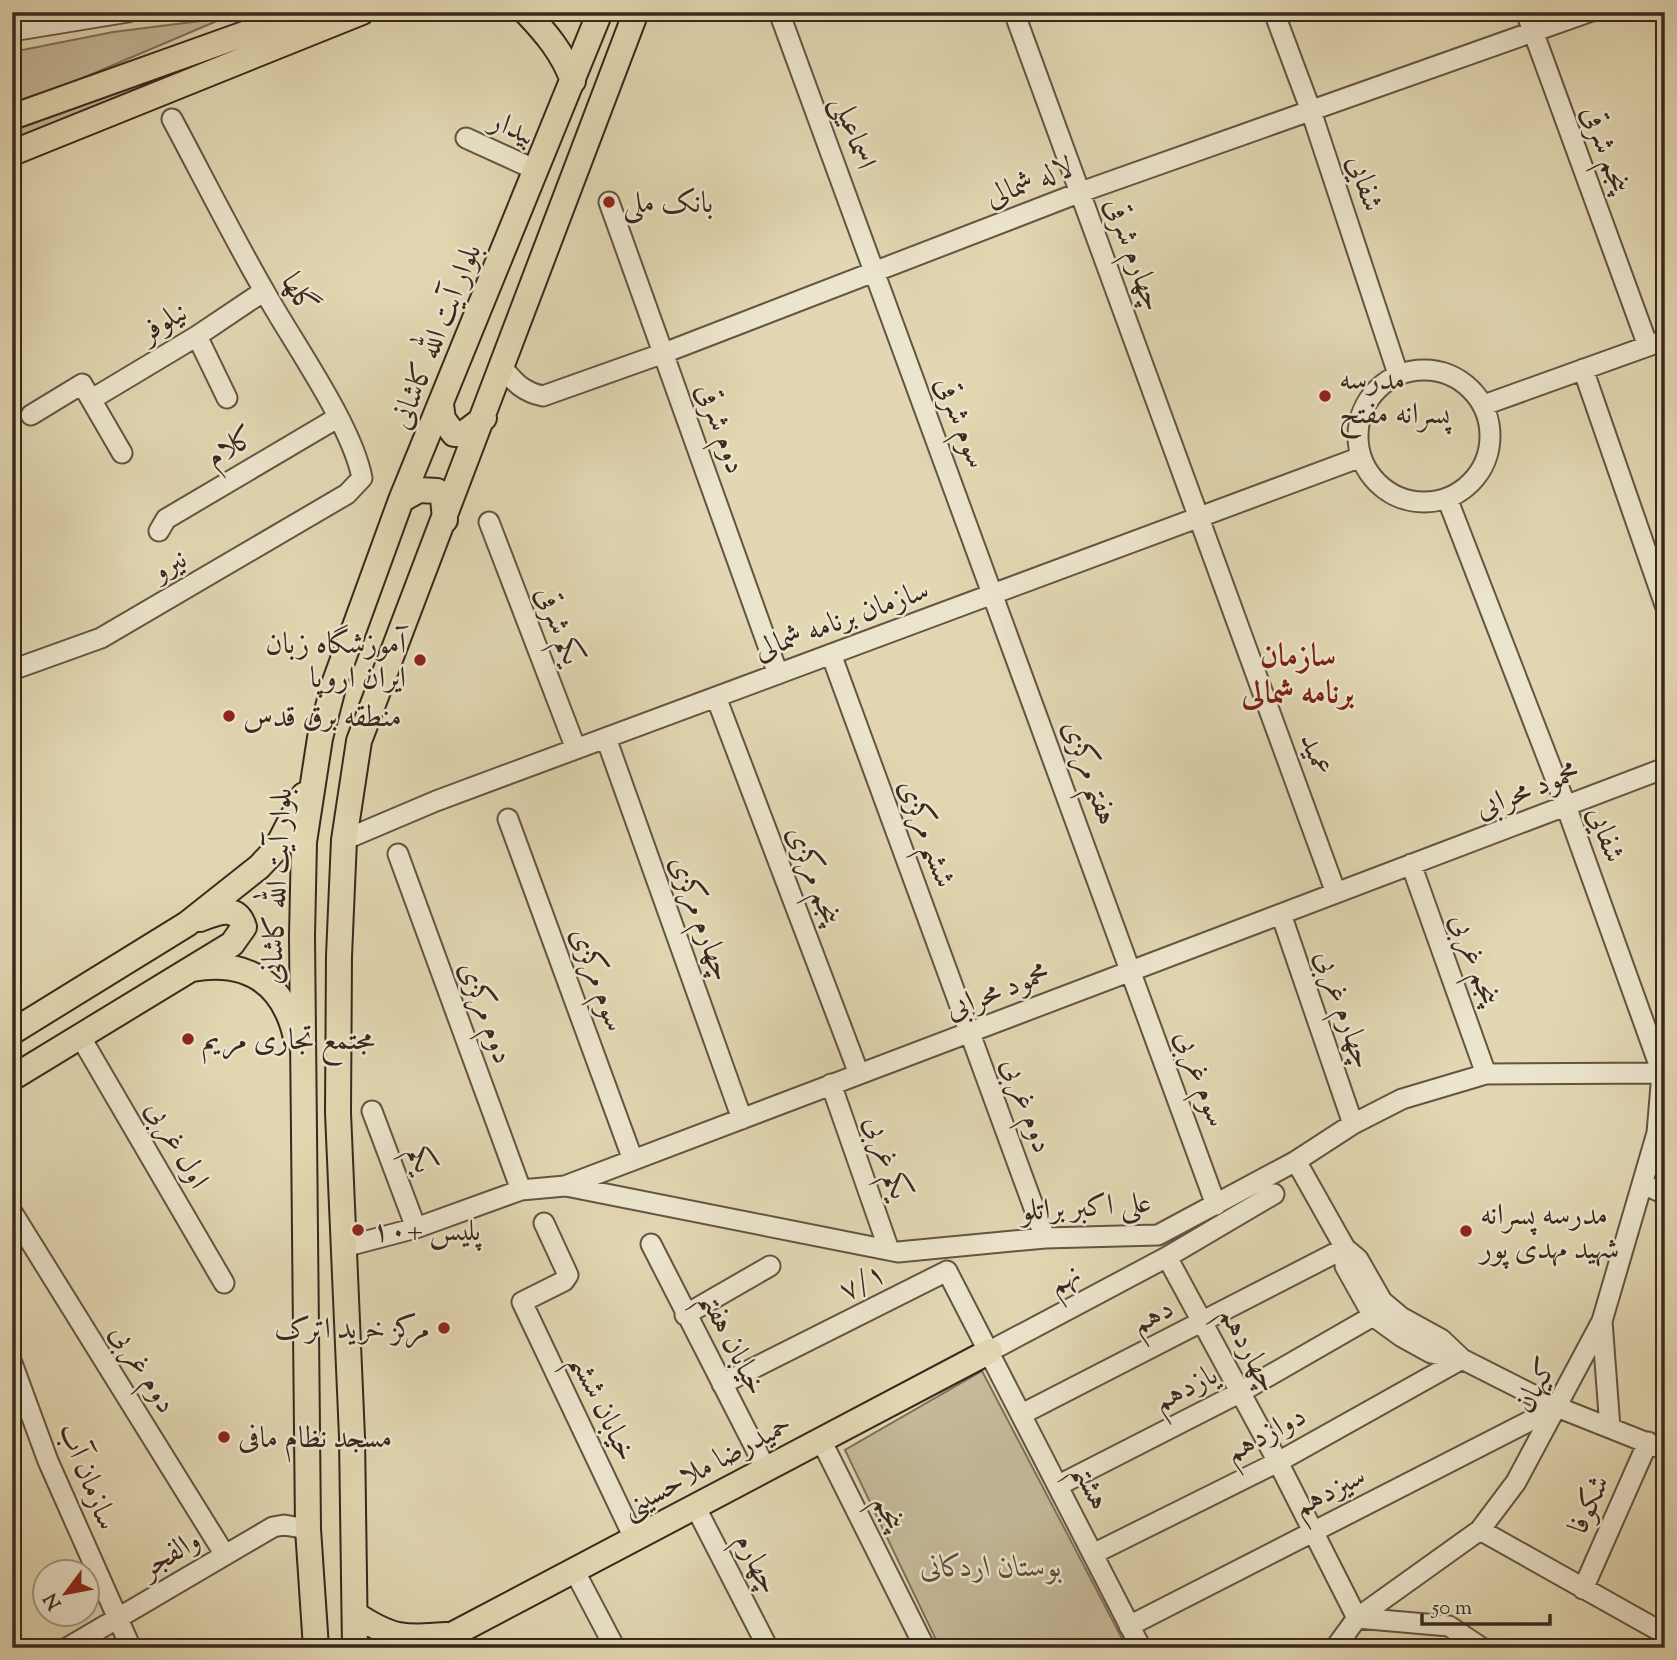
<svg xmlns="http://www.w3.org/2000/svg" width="1677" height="1660" viewBox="0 0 1677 1660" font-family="'Sorts Mill Goudy',Amiri,serif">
<rect width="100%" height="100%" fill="#e2d7b2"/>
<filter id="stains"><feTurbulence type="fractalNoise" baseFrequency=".00286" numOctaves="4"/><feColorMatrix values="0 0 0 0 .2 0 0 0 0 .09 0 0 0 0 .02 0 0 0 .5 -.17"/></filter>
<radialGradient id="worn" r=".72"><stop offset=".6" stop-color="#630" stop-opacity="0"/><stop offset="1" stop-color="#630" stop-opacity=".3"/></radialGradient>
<path fill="#c5b999" stroke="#7f705c" stroke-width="2" d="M224,18l-212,90v-56l101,-20z
M217,52l7,6 -212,85v-16z
M982,1371l145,277h-187l-95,-198z"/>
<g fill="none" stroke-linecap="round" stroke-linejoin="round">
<g stroke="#635443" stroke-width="23">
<path id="minor" d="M779,12l437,1193
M1014,12l322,881
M1274,12l37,99 87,263
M1526,12l122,334
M12,31l116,-19
M466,138l70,32
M609,202l169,472
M197,336l30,62
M502,367c12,15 21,25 41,29l121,-43 417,-161 508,-180
M1583,369l82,236
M1358 436a66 66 0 1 1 132 0a66 66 0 1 1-132 0Z
M92,399l105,-63 67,-45
M1484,405l181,-65
M31,415l51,-31 40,69
M489,522l87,227
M159,531l7,-12 171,-101
M831,654l214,584
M12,670l89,-32 246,-144 15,-16c-10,-53 -68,-134 -96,-184 -33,-57 -63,-117 -94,-175
M716,697l143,377
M606,738l136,381
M508,819l125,341
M344,840l92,-39 925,-344
M398,854l123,336
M1411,864l75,210
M1281,914l72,210
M80,1036l144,247
M831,1084l58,166
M372,1111l44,117
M1296,1161l49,87 13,11 24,42 19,16 40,22 20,19
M1643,1184l22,10
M566,1186l332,66 147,-14 113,-3 138,-74 57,-37 49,-25 84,-25 179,-1
M12,1212l213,343
M544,1223l24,52 -4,6 -42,21 112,236
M651,1244l115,225
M344,1247l72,-19 105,-38 44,-4 1100,-418
M1345,1248v18l28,50 29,21 29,16 31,6 95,48 108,43
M1167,1257l111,205 79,156
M685,1315l85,-49
M1602,1321l8,107
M990,1351l177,-94 107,-63
M12,1363l36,98 83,187
M722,1384l225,-113 194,377
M1022,1414l323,-166
M821,1440l104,208
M1059,1485l180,-92 134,-77
M695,1506l73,142
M1480,1530l185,104
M1093,1554l185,-92 184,-103
M574,1570l41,78
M1583,1589l65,-147
M1357,1618l92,8 33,22
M1129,1626l428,-219
M67,1648l206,-121 11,-2 24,4
M1335,1648l22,-30 123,-88 36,-48 86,-161 55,-188 5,-60 -96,-267 -119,-308"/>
</g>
<g stroke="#39281e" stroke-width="28">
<path id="major" d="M526,12c20,21 37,41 47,69
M12,117l294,-105
M12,153l350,-141
M441,405l2,14 11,15h9l21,-16
M401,500l18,-10 18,1 6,7 2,22
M192,969c55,-10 92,14 104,69
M12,1032l175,-108 72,-57 17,-18 28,-54
M12,1078l220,-134 12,-17c-7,-23 -26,-15 -44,-8
M355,1614c37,25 49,24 92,21
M316,1648l-8,-119 -6,-593 2,-94 16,-104 14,-54 67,-184 199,-488
M355,1648l-3,-211 -14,-324 1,-157 5,-116 15,-99 277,-729
M427,1648l563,-297"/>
</g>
<use href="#minor" stroke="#ece5cd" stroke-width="19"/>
<use href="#major" stroke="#e2d7b2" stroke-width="24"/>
</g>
<g fill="#8f2418" stroke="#ece5cd" stroke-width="2.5">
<circle cx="609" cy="202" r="7"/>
<circle cx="1325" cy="396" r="7"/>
<circle cx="420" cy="660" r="7"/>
<circle cx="229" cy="716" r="7"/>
<circle cx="188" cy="1039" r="7"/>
<circle cx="358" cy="1230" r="7"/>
<circle cx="1466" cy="1231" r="7"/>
<circle cx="444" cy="1328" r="7"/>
<circle cx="224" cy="1437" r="7"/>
</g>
<g text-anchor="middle" stroke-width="5" stroke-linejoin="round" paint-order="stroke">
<g font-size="30" fill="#39281e" stroke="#ece5cd">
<text transform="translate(513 127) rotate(24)" y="10">بیدار</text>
<text transform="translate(855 132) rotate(70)" y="10">اسماعیلی</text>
<text transform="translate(1607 149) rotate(70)" y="10">پنجم شرقی</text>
<text transform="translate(1029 181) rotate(-21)" y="10">لاله شمالی</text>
<text transform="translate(1366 183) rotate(72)" y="10">شفایی</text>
<text transform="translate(1135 254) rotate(70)" y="10">چهارم شرقی</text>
<text transform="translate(300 293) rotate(60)" y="10">گلها</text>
<text transform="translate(163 321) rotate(-31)" y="10">نیلوفر</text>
<text transform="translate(435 336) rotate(-68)" y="10">بلوار آیت الله کاشانی</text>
<text transform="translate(962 422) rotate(69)" y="10">سوم شرقی</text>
<text transform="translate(722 428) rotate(70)" y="10">دوم شرقی</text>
<text transform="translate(230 446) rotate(-31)" y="10">کلام</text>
<text transform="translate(169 564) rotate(-30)" y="10">نیرو</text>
<text transform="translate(841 619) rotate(-20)" y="10">سازمان برنامه شمالی</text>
<text transform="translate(560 625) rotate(69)" y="10">یکم شرقی</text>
<text transform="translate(1317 754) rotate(70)" y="10">عمید</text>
<text transform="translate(1091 772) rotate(70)" y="10">هفتم مرکزی</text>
<text transform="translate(1527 789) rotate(-21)" y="10">محمود محرابی</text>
<text transform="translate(928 833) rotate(70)" y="10">ششم مرکزی</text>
<text transform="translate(1607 834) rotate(70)" y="10">شفایی</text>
<text transform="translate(815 875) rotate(69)" y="10">پنجم مرکزی</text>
<text transform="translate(276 886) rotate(-87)" y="10">بلوار آیت الله کاشانی</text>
<text transform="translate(702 918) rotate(70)" y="10">چهارم مرکزی</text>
<text transform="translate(1476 959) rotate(70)" y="10">پنجم غربی</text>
<text transform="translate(599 979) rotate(70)" y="10">سوم مرکزی</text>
<text transform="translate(997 990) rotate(-21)" y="10">محمود محرابی</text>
<text transform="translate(1345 1009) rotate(71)" y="10">چهارم غربی</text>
<text transform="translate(487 1012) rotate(70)" y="10">دوم مرکزی</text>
<text transform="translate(1202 1078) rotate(70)" y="10">سوم غربی</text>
<text transform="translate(1028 1105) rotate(70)" y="10">دوم غربی</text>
<text transform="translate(178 1144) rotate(60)" y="10">اول غربی</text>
<text transform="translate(888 1157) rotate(71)" y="10">یکم غربی</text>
<text transform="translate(422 1159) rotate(69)" y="10">یکم</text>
<text transform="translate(1086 1206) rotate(-4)" y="10">علی اکبر براتلو</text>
<text transform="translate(1064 1278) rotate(-28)" y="10">نهم</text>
<text transform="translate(862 1281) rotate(-27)" y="10">۷/۱</text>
<text transform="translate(1152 1315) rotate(-27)" y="10">دهم</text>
<text transform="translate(734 1343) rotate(63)" y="10">خیابان هفتم</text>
<text transform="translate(1250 1349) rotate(62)" y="10">چهاردهم</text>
<text transform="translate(144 1368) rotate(58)" y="10">دوم غربی</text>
<text transform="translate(1535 1385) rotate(-62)" y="10">کیهان</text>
<text transform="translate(1185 1387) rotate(-27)" y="10">یازدهم</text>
<text transform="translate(604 1407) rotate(64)" y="10">خیابان ششم</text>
<text transform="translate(1265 1433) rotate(-28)" y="10">دوازدهم</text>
<text transform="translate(706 1465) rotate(-28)" y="10">حمیدرضا ملاحسینی</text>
<text transform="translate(89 1476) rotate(68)" y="10">سازمان آب</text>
<text transform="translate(1092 1486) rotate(63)" y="10">هشتم</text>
<text transform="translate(1329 1490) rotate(-27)" y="10">سیزدهم</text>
<text transform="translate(1588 1504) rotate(-66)" y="10">شکوفا</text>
<text transform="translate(890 1512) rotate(63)" y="10">پنجم</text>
<text transform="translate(170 1553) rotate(-31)" y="10">والفجر</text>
<text transform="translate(758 1563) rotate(63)" y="10">چهارم</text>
</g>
<g font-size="30" fill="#39281e" stroke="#ece5cd" text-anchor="start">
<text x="623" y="212">بانک ملی</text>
<text x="1339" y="389">مدرسه<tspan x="1339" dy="34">پسرانه مفتح</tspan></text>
<text x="406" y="653" text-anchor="end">آموزشگاه زبان<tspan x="406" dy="34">ایران اروپا</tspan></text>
<text x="243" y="726">منطقه برق قدس</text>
<text x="202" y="1049">مجتمع تجاری مریم</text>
<text x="1480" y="1224">مدرسه پسرانه<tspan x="1480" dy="34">شهید مهدی پور</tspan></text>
<text x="372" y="1240">پلیس +۱۰</text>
<text x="430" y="1338" text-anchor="end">مرکز خرید اترک</text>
<text x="238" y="1447">مسجد نظام مافی</text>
</g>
<g font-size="30" font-style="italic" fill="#5c4c3d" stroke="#ece5cd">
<text x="991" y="1576">بوستان اردکانی</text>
</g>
<g font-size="32" font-weight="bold" fill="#7a1f14" stroke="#ece5cd">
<text x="1298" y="666">سازمان<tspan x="1298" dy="37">برنامه شمالی</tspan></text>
</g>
</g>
<rect width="1677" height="1660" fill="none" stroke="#e2d7b2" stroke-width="42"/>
<rect x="14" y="14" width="1649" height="1632" fill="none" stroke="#39281e" stroke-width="3.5"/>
<rect x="21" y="21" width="1635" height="1618" fill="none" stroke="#39281e" stroke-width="2"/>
<g transform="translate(66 1593) rotate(238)"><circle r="33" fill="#ece5cd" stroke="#a49987" stroke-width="2"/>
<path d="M0-5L12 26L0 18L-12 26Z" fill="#8f2418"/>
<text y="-10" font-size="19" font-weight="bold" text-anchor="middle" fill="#39281e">N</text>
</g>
<path d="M1422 1614v10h128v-10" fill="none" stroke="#39281e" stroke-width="3.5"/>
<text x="1432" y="1614" font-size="21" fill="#39281e" stroke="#ece5cd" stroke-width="5" paint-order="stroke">50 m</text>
<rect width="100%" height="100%" filter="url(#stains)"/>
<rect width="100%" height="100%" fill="url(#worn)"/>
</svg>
